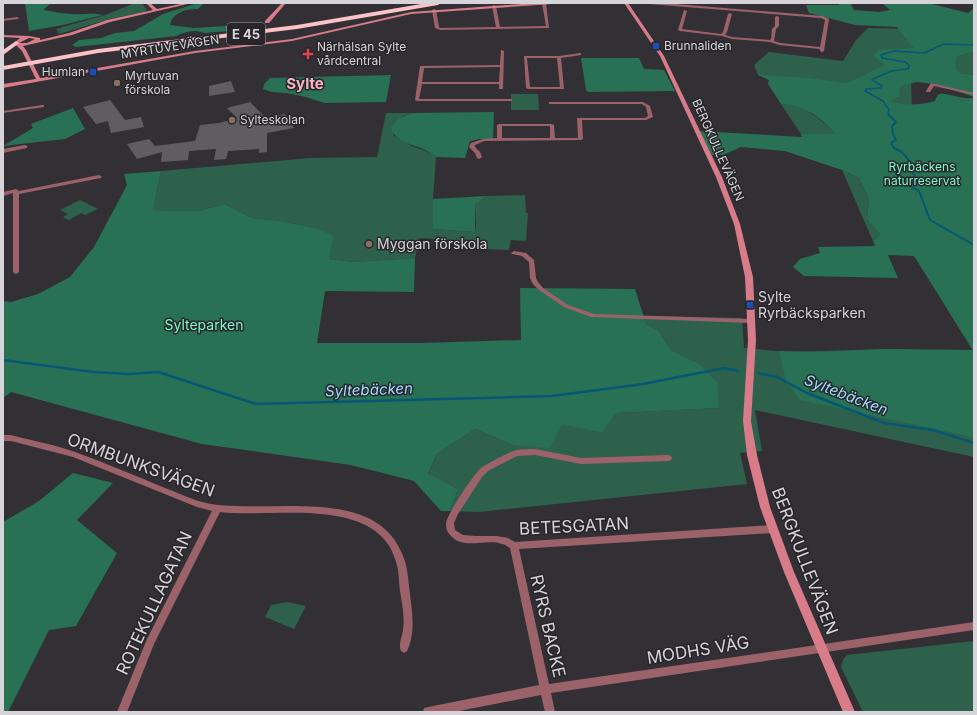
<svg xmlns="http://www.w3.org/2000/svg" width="977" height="715" viewBox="0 0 977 715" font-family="Inter,sans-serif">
<rect width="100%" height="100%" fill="#323035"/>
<path fill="#2d614c" d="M135,3h7l5,7 -3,2 -34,7 -51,15 -3,-5 49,-14z
M868,28l106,2v45l-14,-2 -4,-5 1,-12 -46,23 1,32 62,33v313l-219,-47 7,41 -22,2 7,31 -269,28 -28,-1 8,-22 -30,-14 9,-21 38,-25 38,16 49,-22 40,10 14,-20 103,-5 -21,-45 -27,-13 -13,-20 -12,-6 -3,-8 99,2 2,30 44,4 97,-3 88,2 -57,-93 -45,-36 5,-21 -54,-106 -53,-15 -11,-5 -4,-10 15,-13 74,9 13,-21z
M511,94h27l1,16h-28z
M781,104c23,1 39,14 55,30h-35z
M386,113h26l-9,3 -10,19 19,11 21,8 3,3 -3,42v30l42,3 1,-7 -1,-20 11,-9 39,-1 1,18h2l-2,28 -15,-1 -2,10 -25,-1 -36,-9 -29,-2 -4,20 -61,4 -25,-3 -13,-31 -35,-7 -29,-3 -27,-14 -27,7 -45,-1 8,-39 149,-13 67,-1z
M842,170l17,8 10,21 -2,20 13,15 -7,7z
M80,200l18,9 -13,6 -4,-2 -12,7 -6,-3 5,-3 -8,-4z
M287,602l19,4 -12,23 -29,-12 6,-12z
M974,641v71h-111l-22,-45 2,-7 4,-5z"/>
<path fill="#287155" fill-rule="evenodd" d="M25,3h26l-8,7c10,1 19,4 29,4 11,1 21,-2 31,1l-40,10 -34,6z
M198,3l5,1 -5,5c-12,0 -25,3 -28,16l24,3 47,-3 6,1v2l-5,2 -38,3c-9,-4 -20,-1 -28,3l-100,11 -4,-2 7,-5 22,-2 14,-5 19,-2 29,-17z
M839,3h16l-4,2 3,5 25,2 11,-2 -8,-7h46l40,10 6,-5v43l-17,5 -1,12 4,5 14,2v366l-2,-4 -172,-37 -14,-19 -7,-30 48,1 58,-3 88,1 -59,-94 -26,-1 10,23 -94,-2 -11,-9 7,-8 20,-6 -2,-6 57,-1 -2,-5 7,-7 -13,-15 2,-20 -10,-21 -17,-8 -57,-19 -44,-4 -18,8h-11l-14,-24 104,6 -1,-3h34c-13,-17 -33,-29 -54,-30l-13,-20 1,-4 -11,-5 51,3 38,5 38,-18 -12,-10 6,-5 35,-2 -17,-21 -42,-2 -46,-12 -3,-8h33zM916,82l19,2 39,13c-9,5 -31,-7 -36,-2 -1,0 -3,6 -3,6 -12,4 -34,5 -45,0l10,-5 -1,-6 2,-4z
M581,58h58l5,11 20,1 11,21 -87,1 -2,-2z
M391,75l-5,27 -61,1 -23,-7 -16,-3 -14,-1 -9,-3 1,-5 6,-6z
M73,108l12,21 -20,10 -62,7 30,-18 -2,-4z
M494,112l-1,27h-13l-10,2 -5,17 -29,-1c-12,-12 -38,-11 -45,-28l6,-10 15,-6z
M161,171l-8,39 45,1 27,-7 27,14 29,3 35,7 17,8 -4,23 25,3 61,-4 -1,34 -89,-1 -8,52h104l100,-3 -1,-52 115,1 11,35 12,6 13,20 27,13 19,19 2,26 -103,5 -14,20 -40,-9 -12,24 -37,-3 -38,-16 -38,25 -9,20 30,15 -8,22h-9l-27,-30 -63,-16 -149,-21 -191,-52 -8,6v-97l8,1 27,-8 32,-17 24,-30 33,-62 -3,-11z
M486,196l-11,9v27l-42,-3v-30z
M73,473l40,10 -36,37 40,33 -41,73 -27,4 -41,82h-5v-190l36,-21z"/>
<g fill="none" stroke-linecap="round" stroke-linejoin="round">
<path stroke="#055775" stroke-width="1.5" d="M890,116l-2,-2 1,-4 -6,-9 -18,-10 1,-2 15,-1 1,-2 -10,-6 1,-1 18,-8 16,-2 2,-1v-3l-4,-3 -23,-4 -1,-3 13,-4 30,2 20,-9 30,1"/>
<path stroke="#055775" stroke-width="2" d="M889,115l7,7 -4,4 1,8 3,6 -5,3 3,5 8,4 12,15 -1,4 3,9 -6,6 9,5 11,29 44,25"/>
<path stroke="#055775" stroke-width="2.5" d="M3,360l90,12 35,2 30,-2 98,32 296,-8 91,-12 81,-16 14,3
M759,373l18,4 30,16 77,30 49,7 41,13"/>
</g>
<path fill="#605d62" d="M231,81l4,11 -26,4v-10z
M110,100l15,20 16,-3 3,10 -33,6 -3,-12 -12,3 -13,-17z
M250,102l16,16 19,-4 9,14 -27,5v19l-8,1v-4l-31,2 -2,8 -12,1 2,-11 -27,2 -1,9 -27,2 1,-10 -25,7 -10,-15 22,-5 6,7 40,-5 5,-16 19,-2 18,-5 -10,-10z"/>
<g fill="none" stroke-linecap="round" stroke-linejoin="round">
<path fill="#9c6269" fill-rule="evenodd" d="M87,3h9l-2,1z
M542,3h4l3,25 -109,2 -5,-2 -3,-18 2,-1 2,1 3,17 1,1 56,-1 -4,-21 2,-1 2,1 4,21 46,-1z
M647,3h16l160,13 6,3 -5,32 -2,1 -2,-1v-2l-41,-4 -9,-3 -38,-3 -10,-3 -42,-5 -2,-1 6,-20 3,1 -5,18 39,5 2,-2 5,-18 2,-1 2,1 -5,18 -2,3 7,2 38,3 1,-1 1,-10 3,-3v-9l2,-1 2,1v9l-3,3 -2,12 6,2 40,4 5,-27 -4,-2 -172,-14z
M17,17l2,1 -1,1 -15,2v-2z
M501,50l3,1 -1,38h-4v-5h-77l-3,15h93v2h-95l-2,-1 5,-34 80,-1zM500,67l-1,15h-77l2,-14z
M580,53h1v2l-20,3 3,31h-36l-2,-1 -2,-32h35zM527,58h30l3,29h-30z
M931,83l43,10v2l-40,-9 -4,6h-4v-1z
M549,102h94l7,4 3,11 -7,3h-64l1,19 -2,1 -97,1 -9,4v2l5,5 2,5 -3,2 -2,-1 -2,-5 -6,-6 2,-4 12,-4 14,-1v-13l2,-1h53l2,1 1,13h23l-1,-20h68l3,-2 -2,-9 -4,-3h-93zM502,126h48v12h-48z
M42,105h2v2l-41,6v-2z
M25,145l2,1v2l-24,5v-4z
M99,175l3,2 -1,1 -82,16v78l-3,2 -2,-1 -1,-1v-79l-10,3v-4l13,-3 3,2z
M514,251l12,2 8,7 2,18 2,4 5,6 25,17 26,9 156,5 3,2 -3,2 -159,-6 -27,-10 -25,-17 -6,-6 -3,-6 -1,-16 -7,-6 -10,-2 -1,-1z
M3,435h8c22,6 46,10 67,18 30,11 58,23 87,35 12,4 25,11 37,14 59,15 173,-21 201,54 4,9 5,20 6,30 2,21 8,44 -2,65l-3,2 -3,-2c-3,-6 1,-14 2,-21 2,-13 -1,-26 -3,-39 -1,-7 -1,-14 -2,-21 -13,-78 -124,-51 -178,-58l-66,132 -27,68h-10l30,-73 65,-128 -15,-4 -124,-50 -62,-16h-8z
M535,449l46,9 87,-3 3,1 1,2 -1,2 -3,1 -87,3 -46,-9 -18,1 -29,15 -6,6 -24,37 -4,9 1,7 8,5 13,1h21l11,2 7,4 258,-17 3,1 1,3 -1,3 -3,1 -254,16 30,135 425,-62v8l-423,63 4,19h-10l-4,-17 -87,17h-31l1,-4 4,-1 111,-22 -29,-137c-2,-1 -5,-4 -8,-4 -17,-6 -38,7 -52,-9 -3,-3 -4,-7 -4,-11 0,-9 28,-50 35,-56 5,-4 30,-17 36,-18 6,-1 12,-1 18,-1z"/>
<path fill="#d77c88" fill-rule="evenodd" d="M146,3h4l7,6 28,-6h7l-82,19 -38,13 -49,11 3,4 14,28 155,-27 97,-12 119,-27 123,-9h20l-2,1 -141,10 -119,27 -97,12 -192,35v-4l33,-5 -14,-28 -8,-8 6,-5 -17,-1v-2l26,1 11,2v2l29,-7 38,-13 46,-10zM29,38l6,1 -8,4h-8z
M282,3h4l-17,20h-4v-2z
M624,3h4l36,53 58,121 18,47 13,53 3,63 -5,81 6,34 13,52 24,65 61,140h-12l-59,-140 -24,-65 -13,-52 -4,-34 5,-81 -3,-63 -11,-53 -18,-47 -56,-121z"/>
<path fill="#fbc2c7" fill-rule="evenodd" d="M427,3h14l-3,2 -141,24 -199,24 -95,17v-4l95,-17 199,-24z
M16,41l3,2 -1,1 -15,11v-5z"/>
</g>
<g fill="#1a4fb4" stroke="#28262b" stroke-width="1.5">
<rect x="652" y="42" width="8" height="8" rx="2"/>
<rect x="89" y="68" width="8" height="8" rx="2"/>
<rect x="746" y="301" width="8" height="8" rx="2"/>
</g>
<path fill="#e0444e" stroke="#28262b" stroke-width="1.5" d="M306 48h4v4h4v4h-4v4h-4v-4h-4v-4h4z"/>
<g fill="#8d6e63" stroke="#28262b" stroke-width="1.5">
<circle cx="117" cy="83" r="4"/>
<circle cx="232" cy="120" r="4"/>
<circle cx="369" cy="244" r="4"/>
</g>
<g text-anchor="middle" stroke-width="3" stroke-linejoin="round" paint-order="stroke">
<g font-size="12" fill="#d6d4d8" stroke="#28262b" text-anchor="start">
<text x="664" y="50">Brunnaliden</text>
<text x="317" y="51">Närhälsan Sylte<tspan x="317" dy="14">vårdcentral</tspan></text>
<text x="85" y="76" text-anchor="end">Humlan</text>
<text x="125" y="80">Myrtuvan<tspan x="125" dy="14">förskola</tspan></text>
<text x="240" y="124">Sylteskolan</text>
</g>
<g font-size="12" fill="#d6d4d8" stroke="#28262b">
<text transform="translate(170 47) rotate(-9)" y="4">MYRTUVEVÄGEN</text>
<text transform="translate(718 150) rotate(66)" y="4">BERGKULLEVÄGEN</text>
</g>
<g font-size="12" fill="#7dfcc9" stroke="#28262b">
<text x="922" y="171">Ryrbäckens<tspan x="922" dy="14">naturreservat</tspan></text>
</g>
<rect fill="#28262b" stroke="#a2a0a4" stroke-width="1" x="227" y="23" width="38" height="22" rx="3"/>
<g font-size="13" font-weight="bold" fill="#d6d4d8">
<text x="246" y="39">E 45</text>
</g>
<g font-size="14" fill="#d6d4d8" stroke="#28262b" text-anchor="start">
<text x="377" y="249">Myggan förskola</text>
<text x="758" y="302">Sylte<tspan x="758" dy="16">Ryrbäcksparken</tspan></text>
</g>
<g font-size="14" fill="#7dfcc9" stroke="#28262b">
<text x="204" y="330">Sylteparken</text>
</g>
<g font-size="15" font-weight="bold" fill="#f7b4c2" stroke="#28262b">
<text x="305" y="89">Sylte</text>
</g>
<g font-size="15" font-style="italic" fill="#9bddff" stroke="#28262b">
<text transform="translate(369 390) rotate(-2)" y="5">Syltebäcken</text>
<text transform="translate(846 395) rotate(21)" y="5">Syltebäcken</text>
</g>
<g font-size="17" fill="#d6d4d8" stroke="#28262b">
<text transform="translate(141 465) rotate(20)" y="6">ORMBUNKSVÄGEN</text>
<text transform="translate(574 526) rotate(-3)" y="6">BETESGATAN</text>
<text transform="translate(805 561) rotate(69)" y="6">BERGKULLEVÄGEN</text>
<text transform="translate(154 603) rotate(-65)" y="6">ROTEKULLAGATAN</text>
<text transform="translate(548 626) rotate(77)" y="6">RYRS BACKE</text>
<text transform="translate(698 650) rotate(-9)" y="6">MODHS VÄG</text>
</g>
</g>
<rect width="977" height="715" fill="none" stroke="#d6d4d8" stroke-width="8"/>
</svg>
